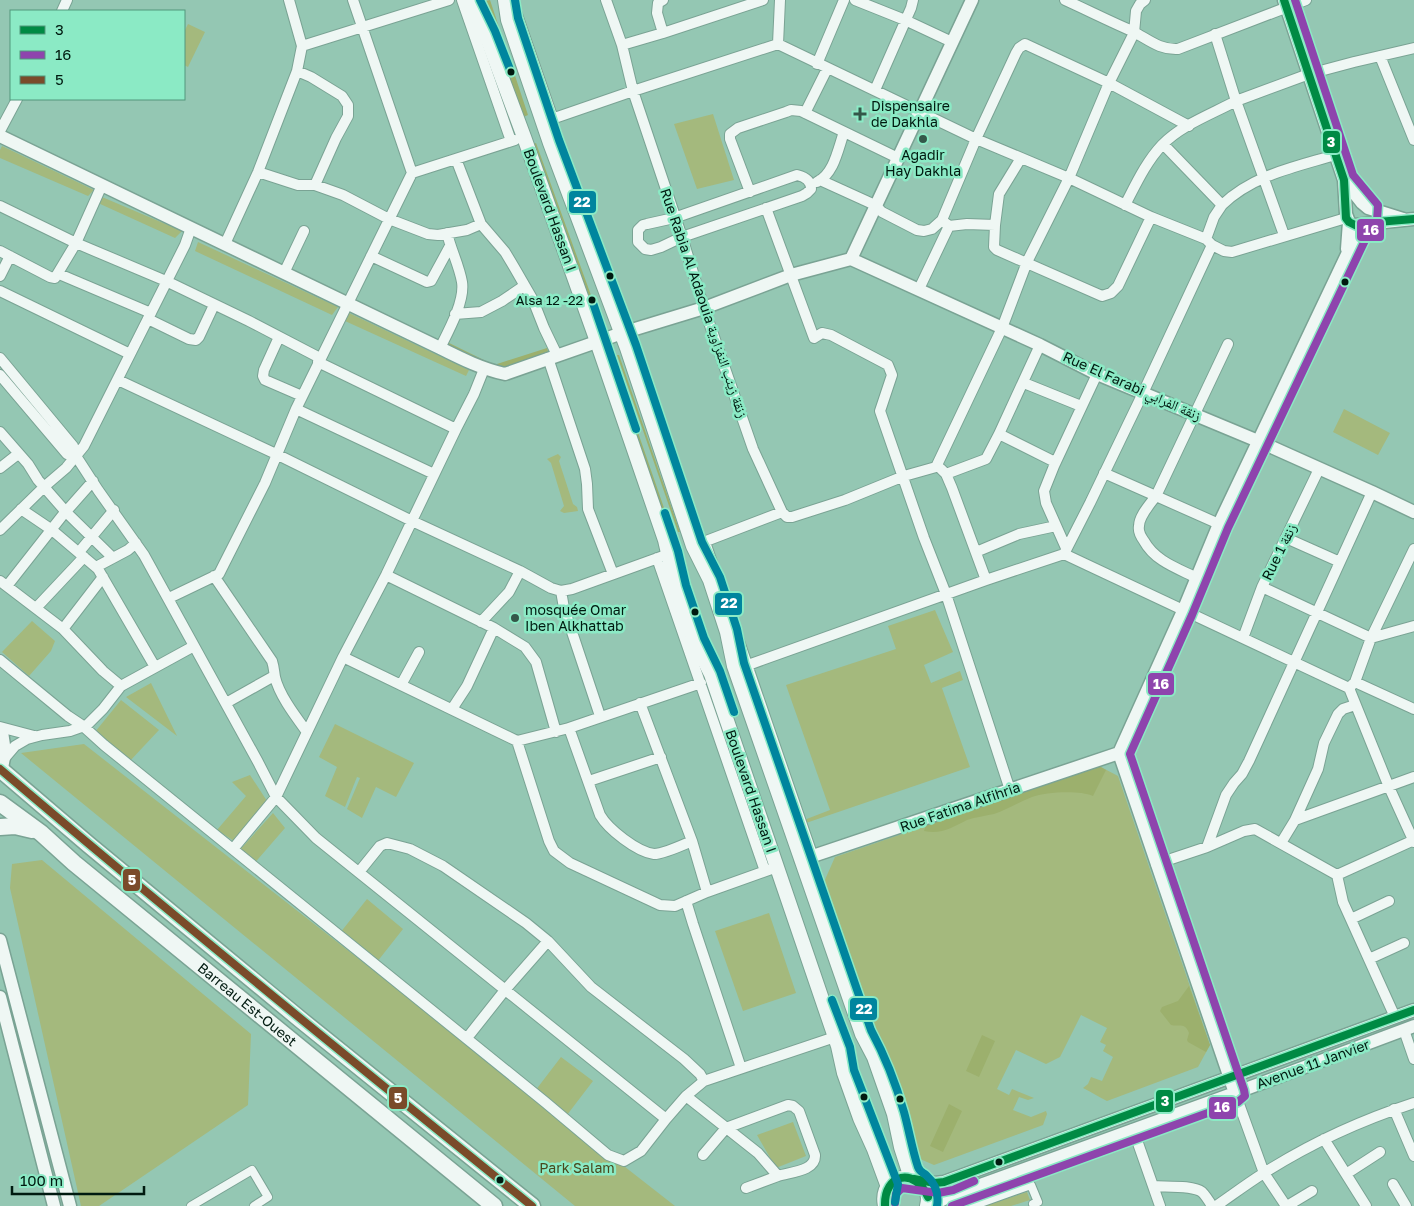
<svg xmlns="http://www.w3.org/2000/svg" width="1414" height="1206" viewBox="0 0 1414 1206" font-family="'Golos Text','Noto Naskh Arabic',sans-serif">
<rect width="100%" height="100%" fill="#94c7b3"/>
<path fill="#a4b97d" d="M188,24l17,8 -17,35 -4,-2v-33z
M713,114l21,66 -37,9 -23,-65z
M2,146l92,44 -6,6 -88,-38v-8z
M102,197l80,34 -7,7 -77,-35z
M198,242l140,65 -6,8 -137,-64z
M349,313l120,57 -3,6 -121,-55z
M1344,409l46,24 -12,22 -45,-23z
M558,454l3,3 -2,4 14,43 4,3 1,4 -14,2 -4,-2 4,-5 -13,-43 -4,-4z
M935,610l18,42 -29,13 7,18 29,-12 3,9 -21,8 28,79 -164,56 -2,-3 26,-10 -44,-125 110,-36 -8,-23z
M32,621l23,20 -4,10 -22,25 -27,-24z
M151,683l26,53 -51,-39z
M121,700l38,30 -30,32 -34,-30z
M335,724l79,39 -18,34 -20,-10 -14,31 -15,-9 13,-31 -3,-1 -12,30 -20,-11 12,-29 -18,-10z
M84,744l591,462h-100l-554,-453z
M1099,766l19,10 92,269 -12,22 -91,34c-9,-4 -15,-9 -24,-13l5,-4 3,-7 11,4 11,-24 -10,-6 3,-6 -6,-3 7,-14 -26,-13 -21,42 -14,7 -30,-14 -19,39 12,6 3,-6 22,9 -6,2 -9,-3 -6,13 18,7 15,-6 1,3 -4,11 -109,40 -14,-6 -96,-277 11,-25z
M250,775l17,26 -33,40 -17,-11 29,-34 -14,-14z
M273,813l12,15 -32,37 -16,-12z
M42,860l209,174 -3,71 -149,101h-18l-71,-318 2,-24z
M367,899l36,30 -26,33 -37,-29z
M769,913l27,80 -53,18 -28,-80z
M561,1057l32,24 -26,34 -32,-24z
M793,1122l13,34 -30,12 -19,-33z
M1027,1192l3,8 -19,6h-27z"/>
<path fill="#9cb06d" d="M490,0l38,115 -7,3 -40,-116z
M536,143l69,191 -8,4 -68,-192z
M447,342l47,23 53,-17 2,6 -55,20 -52,-26z
M617,355h2l61,177h-2z
M610,357h2l61,177 -2,1z
M1099,766l7,4 -13,26c-14,-6 -47,-4 -61,1 -13,5 -25,13 -38,17 -9,2 -18,3 -27,6 -14,7 -26,15 -43,11l2,-6z
M1189,986l21,59 -4,7 -18,-10 -1,-2 2,-7c-4,-11 -10,-6 -18,-8l-11,-14 2,-4 16,-6z
M982,1035l13,6 -16,36 -13,-6z
M949,1104l13,7 -19,41 -13,-6z"/>
<g fill="none" stroke-linecap="round" stroke-linejoin="round">
<g stroke="#7aa394" stroke-width="10">
<path id="pedestrian" d="M191,1206l61,-36 16,27 -14,9
M972,1206l59,-21 7,17 -5,2"/>
</g>
<g stroke="#7aa394" stroke-width="12">
<path id="minor" d="M289,0l13,46 -5,25 14,6 31,19 6,9v11l-12,22 -21,47
M462,0l49,141
M512,0l41,119
M606,0l16,45 11,46 49,146 22,71 49,141 29,63
M855,0l50,20 47,22
M1065,0c22,10 44,21 67,31 16,8 27,19 46,18l128,-49
M62,11l5,-11
M663,33l100,-33
M1215,34l21,67 73,-27 45,-12 60,-14
M778,44l2,-44
M622,45l41,-12 -6,-20 1,-10 5,-3
M302,46l147,-46
M1380,56l34,84
M817,64l27,-64
M875,90l36,-82 2,-8
M805,113l22,-44
M543,122l90,-31 145,-47 198,95 93,39 82,39 55,22 6,6 12,6 8,1 114,-34
M0,131l17,-32
M1163,144l59,61 -8,12 -8,22
M456,159l25,65 24,28 9,15 19,33 11,28 13,27
M258,172l40,13h17l28,10 46,24 39,15 10,1 29,-5 14,-6
M412,173l103,-33
M797,175c8,2 14,5 14,14l-4,4 -5,3 -120,41 -21,10 -10,3 -6,-1 -7,-7v-12l5,-5 4,-1 27,-6z
M820,180l55,25 7,7 35,18 7,1 8,-2 10,-9 34,-81 40,-86 3,-5 6,-4 84,39 80,43
M817,182c17,-8 21,-33 27,-50
M750,192l-20,-53v-5l8,-6 48,-16 5,-2 10,1 97,47
M1125,205c11,-21 21,-43 37,-60 19,-20 50,-31 74,-44l48,134
M1222,205c31,-30 73,-38 113,-50
M0,206l76,37 90,38 83,40 71,37
M766,208l48,130 8,-5 9,2 57,30 4,10 -12,36 44,127 22,56 64,196
M995,225l-1,22 3,3 105,46 9,-3 7,-7 33,-69
M949,226l18,-2 28,1 4,-31 22,-36
M225,244l33,-72 39,-101
M0,251l50,26 5,1 21,-35 26,-58
M371,256l56,26 4,-1 19,-35
M284,273l20,-42
M59,274l92,39
M0,276l10,-20
M919,289l30,-63 -5,-4
M0,291l130,63
M455,314l26,-2 21,-11 22,-15
M148,319l41,20 7,1 3,-3 15,-32
M279,337l-15,33 -1,6 2,4 37,16
M440,348c9,-18 25,-47 22,-66 -3,-17 -11,-32 -15,-49
M0,358l73,88 3,10 22,34 46,65 114,207 18,35 40,41 350,281 20,-23 18,-15 131,-44
M548,358l37,111 2,15 1,25 25,65
M318,362l138,67
M0,375l67,79 9,2
M118,380l158,74 136,67 108,50 31,17 10,3 11,-2 97,-35
M1024,383l57,23
M296,409l138,65
M0,432l28,32 10,16 28,32 47,46
M999,434l41,-89
M0,468l18,-14
M941,469l5,5 6,14 34,92
M1104,473l52,23 72,-152
M946,474l40,-15 13,-25 56,28
M21,509l31,21 46,39 57,98
M0,530l45,-44 21,-18 18,-22 101,-201 6,-17
M1286,538l54,24
M705,542l108,315
M693,546l89,-34 5,5h5l53,-17 59,-24 32,-9 66,-139 25,-66 42,-84 40,-95 25,-50 2,-22 4,-7 5,-4
M1066,548l-20,-45 -2,-12 10,-25 43,-92
M1414,549l-43,89 -16,44 -6,6 40,99 25,55
M79,552l35,-42
M976,552l43,-18 37,-8
M1064,554l285,134
M657,558l108,313
M96,567l32,-17 8,-7
M386,575l108,53 31,19 11,15 20,70
M214,576l58,85c2,6 2,10 3,16 4,18 21,40 32,55
M1197,578c-20,-10 -42,-17 -53,-37 -3,-4 -6,-10 -5,-15 0,-10 11,-22 17,-30l63,28
M0,581l63,48 40,42 18,15
M7,586l55,-70 31,-35
M1262,587l109,51 43,-12
M561,591l3,17 36,108
M169,598l50,-24 4,-8 42,-83 31,-74 116,-236 -59,-173
M36,608l48,-51
M481,622l28,-30 11,-21
M63,629l40,-52
M1243,638l19,-51 57,-118
M343,657l174,84 52,-13 132,-45
M0,660l68,56 15,10 21,19 441,357 63,53 16,6 17,-10 25,-32
M748,665l238,-85 78,-26 26,-51 53,-110 69,-148
M1355,682l59,27
M401,685l18,-33
M226,703l48,-27
M640,703l52,138 15,51
M452,709l15,-23 27,-58
M0,727l34,9
M569,728l31,87c8,14 37,37 54,39 9,0 29,-9 38,-13
M517,741l32,100 5,10 16,12 90,42 15,1 32,-14 70,-25
M3,760l12,-14 12,-7 15,-4 28,-4 17,-6 16,-16 18,-23 73,-40
M589,781l72,-24
M1295,820l119,-43
M1281,843l14,-23 23,-51 6,-26 14,-29 5,-5 12,-4
M1207,847l19,-52 8,-12 8,-9 7,-13 123,-269
M233,849l43,-52 67,-140 43,-82 70,-146 18,-35 10,-25
M1156,864l51,-17 37,-16 11,-2 82,46 6,27 52,115
M359,872l21,-26 7,-3 23,6 33,17 83,57 22,18 43,46 93,72 16,15 4,7
M1337,875l77,-35
M686,901l7,23 48,144
M1351,919l38,-18
M1369,959l35,-16
M1404,1030l10,29
M467,1038l38,-48 43,-49
M1235,1093l29,80 22,33
M686,1096l72,57 20,23c13,-4 38,-5 37,-21l-16,-44 -6,-5 -5,-1 -62,23 -23,27
M1394,1109l20,47
M1133,1129l27,77
M1324,1139l42,67
M1346,1174l34,-22
M1393,1184l13,22
M1153,1186c13,1 40,-1 49,6 4,4 7,9 10,14
M746,1188l32,-12
M1216,1206c16,-11 32,-23 48,-33 47,-30 98,-53 150,-70
M1287,1206l25,-15"/>
</g>
<g stroke="#7aa394" stroke-width="15">
<path id="tertiary" d="M1284,0l60,180 2,34 3,8 -2,27
M0,136l440,212c22,11 42,21 65,26l117,-41 82,-25 87,-33 60,-16
M1344,180l18,23 6,5 35,11
M1355,225l59,-6
M851,259l189,86 57,29 161,67 114,51 42,20
M851,259l121,-259
M801,860l318,-107
M0,940l70,266
M0,997l54,209
M1235,1093l-116,-340 64,-142 36,-87 142,-299
M915,1179l20,4 9,-1 470,-172
M930,1206l20,-10 285,-103 179,-67"/>
</g>
<g stroke="#7aa394" stroke-width="16">
<path id="secondary" d="M469,0l17,35 38,102 70,196 71,207 11,48 19,54 16,32 127,372 6,27 16,45 14,31 14,38
M505,0l3,20 42,123 77,205 66,198 17,34 17,52 7,34 128,368 12,23 20,57 7,33 10,31
M885,1206c-8,-39 51,-36 42,0"/>
</g>
<g stroke="#7aa394" stroke-width="19">
<g id="primary">
<path d="M0,732l3,20 -3,16"/>
<path d="M0,769l89,76 212,175 231,186"/>
<path id="s1" d="M0,803l41,30 33,30 420,343"/>
<path d="M0,827l15,-1 17,4"/>
</g>
</g>
<use href="#pedestrian" stroke="#eff7f4" stroke-width="8"/>
<use href="#minor" stroke="#eff7f4" stroke-width="10"/>
<use href="#tertiary" stroke="#eff7f4" stroke-width="12"/>
<use href="#secondary" stroke="#eff7f4" stroke-width="14"/>
<use href="#primary" stroke="#eff7f4" stroke-width="16"/>
<g stroke="#8beac5" stroke-width="11">
<path id="bus-1" d="M1284,0l60,180 2,38 3,4 8,4 8,-3 49,-4
M914,1179l21,4 9,-1 470,-172
M885,1206c-1,-33 30,-39 43,-9"/>
</g>
<g stroke="#8beac5" stroke-width="11">
<path id="bus-2" d="M895,1203l1,-9 6,-6 36,5 15,-3 21,-9
M952,1206l286,-104 7,-6 -1,-6 -114,-336 62,-139 36,-87 141,-296 8,-11 1,-16 -25,-30 -58,-175"/>
</g>
<g stroke="#8beac5" stroke-width="11">
<path id="bus-3" d="M0,769c175,149 353,293 532,437"/>
</g>
<g stroke="#8beac5" stroke-width="11">
<path id="bus-4" d="M480,0l15,31 16,41
M515,0l3,18 41,122 77,205 66,197 18,35 17,52 7,34 127,367c14,26 25,54 33,82 5,18 8,37 14,55 2,5 4,5 8,8 9,8 13,19 11,31
M592,300l44,129
M665,513l13,38 8,34 18,53 16,33 14,41
M832,1000l18,47 4,23 44,114 -3,18"/>
</g>
<use href="#bus-1" stroke="#008a44" stroke-width="8"/>
<use href="#bus-2" stroke="#8e44ad" stroke-width="8"/>
<use href="#bus-3" stroke="#7a4b2a" stroke-width="8"/>
<use href="#bus-4" stroke="#00859e" stroke-width="8"/>
</g>
<g fill="#001a10" stroke="#8beac5" stroke-width="2">
<circle cx="511" cy="72" r="4.5"/>
<circle cx="610" cy="276" r="4.5"/>
<circle cx="1345" cy="282" r="4.5"/>
<circle cx="592" cy="300" r="4.5"/>
<circle cx="695" cy="612" r="4.5"/>
<circle cx="864" cy="1097" r="4.5"/>
<circle cx="900" cy="1099" r="4.5"/>
<circle cx="999" cy="1162" r="4.5"/>
<circle cx="500" cy="1180" r="4.5"/>
</g>
<g fill="#345749" stroke="#8beac5" stroke-width="2">
<path d="M857.5 106.5h5v5h5v5h-5v5h-5v-5h-5v-5h5z"/>
<circle cx="923" cy="139" r="5"/>
<circle cx="515" cy="618" r="5"/>
</g>
<g text-anchor="middle" stroke-width="5" stroke-linejoin="round" paint-order="stroke">
<g font-size="13" fill="#001a10" stroke="#8beac5" text-anchor="end">
<text x="583" y="305">Alsa 12 -22</text>
</g>
<g font-size="14" fill="#001a10" stroke="#8beac5" text-anchor="start">
<text x="871" y="111">Dispensaire<tspan x="871" dy="16">de Dakhla</tspan></text>
<text x="923" y="160" text-anchor="middle">Agadir<tspan x="923" dy="16">Hay Dakhla</tspan></text>
<text x="525" y="615">mosquée Omar<tspan x="525" dy="16">Iben Alkhattab</tspan></text>
</g>
<g font-size="14" fill="#001a10" stroke="#8beac5">
<text transform="translate(550 210) rotate(70)" y="5">Boulevard Hassan I</text>
<text transform="translate(704 303) rotate(71)" y="5">Rue Rabia Al Adaouia زنقة زينب النفزاوية</text>
<text transform="translate(1132 386) rotate(24)" y="5">Rue El Farabi زنقة الفرابي</text>
<text transform="translate(1279 552) rotate(-64)" y="5">Rue 1 زنقة</text>
<text transform="translate(751 791) rotate(71)" y="5">Boulevard Hassan I</text>
<text transform="translate(960 807) rotate(-19)" y="5">Rue Fatima Alfihria</text>
<text dy="5" stroke="none"><textPath href="#s1" startOffset="319">Barreau Est-Ouest</textPath></text>
<text transform="translate(1313 1064) rotate(-20)" y="5">Avenue 11 Janvier</text>
</g>
<g font-size="14" fill="#49481d" stroke="#8beac5">
<text x="577" y="1173">Park Salam</text>
</g>
</g>
<g stroke="#8beac5" stroke-width="2">
<rect x="1322" y="130" width="19" height="24" rx="5" fill="#008a44"/>
<rect x="568" y="190" width="29" height="24" rx="5" fill="#00859e"/>
<rect x="1356" y="218" width="29" height="24" rx="5" fill="#8e44ad"/>
<rect x="714" y="592" width="29" height="24" rx="5" fill="#00859e"/>
<rect x="1147" y="672" width="28" height="24" rx="5" fill="#8e44ad"/>
<rect x="122" y="868" width="19" height="24" rx="5" fill="#7a4b2a"/>
<rect x="849" y="997" width="29" height="24" rx="5" fill="#00859e"/>
<rect x="388" y="1086" width="20" height="24" rx="5" fill="#7a4b2a"/>
<rect x="1155" y="1089" width="19" height="24" rx="5" fill="#008a44"/>
<rect x="1208" y="1096" width="29" height="24" rx="5" fill="#8e44ad"/>
</g>
<g font-size="14" text-anchor="middle" font-weight="bold" fill="#fff">
<text x="1331" y="147">3</text>
<text x="582" y="207">22</text>
<text x="1371" y="235">16</text>
<text x="729" y="608">22</text>
<text x="1161" y="689">16</text>
<text x="132" y="885">5</text>
<text x="864" y="1014">22</text>
<text x="398" y="1103">5</text>
<text x="1165" y="1106">3</text>
<text x="1222" y="1112">16</text>
</g>
<rect x="10" y="10" width="175" height="90" fill="#8beac5" stroke="#53977d"/>
<rect x="20" y="26" width="25" height="8" fill="#008a44" stroke="#53977d"/>
<text x="55" y="35" font-size="15" fill="#001a10">3</text>
<rect x="20" y="51" width="25" height="8" fill="#8e44ad" stroke="#53977d"/>
<text x="55" y="60" font-size="15" fill="#001a10">16</text>
<rect x="20" y="76" width="25" height="8" fill="#7a4b2a" stroke="#53977d"/>
<text x="55" y="85" font-size="15" fill="#001a10">5</text>
<path d="M12 1186v8h132v-8" fill="none" stroke="#001a10" stroke-width="2.5"/>
<text x="20" y="1186" font-size="15" fill="#001a10" stroke="#8beac5" stroke-width="4" paint-order="stroke">100 m</text>
</svg>
